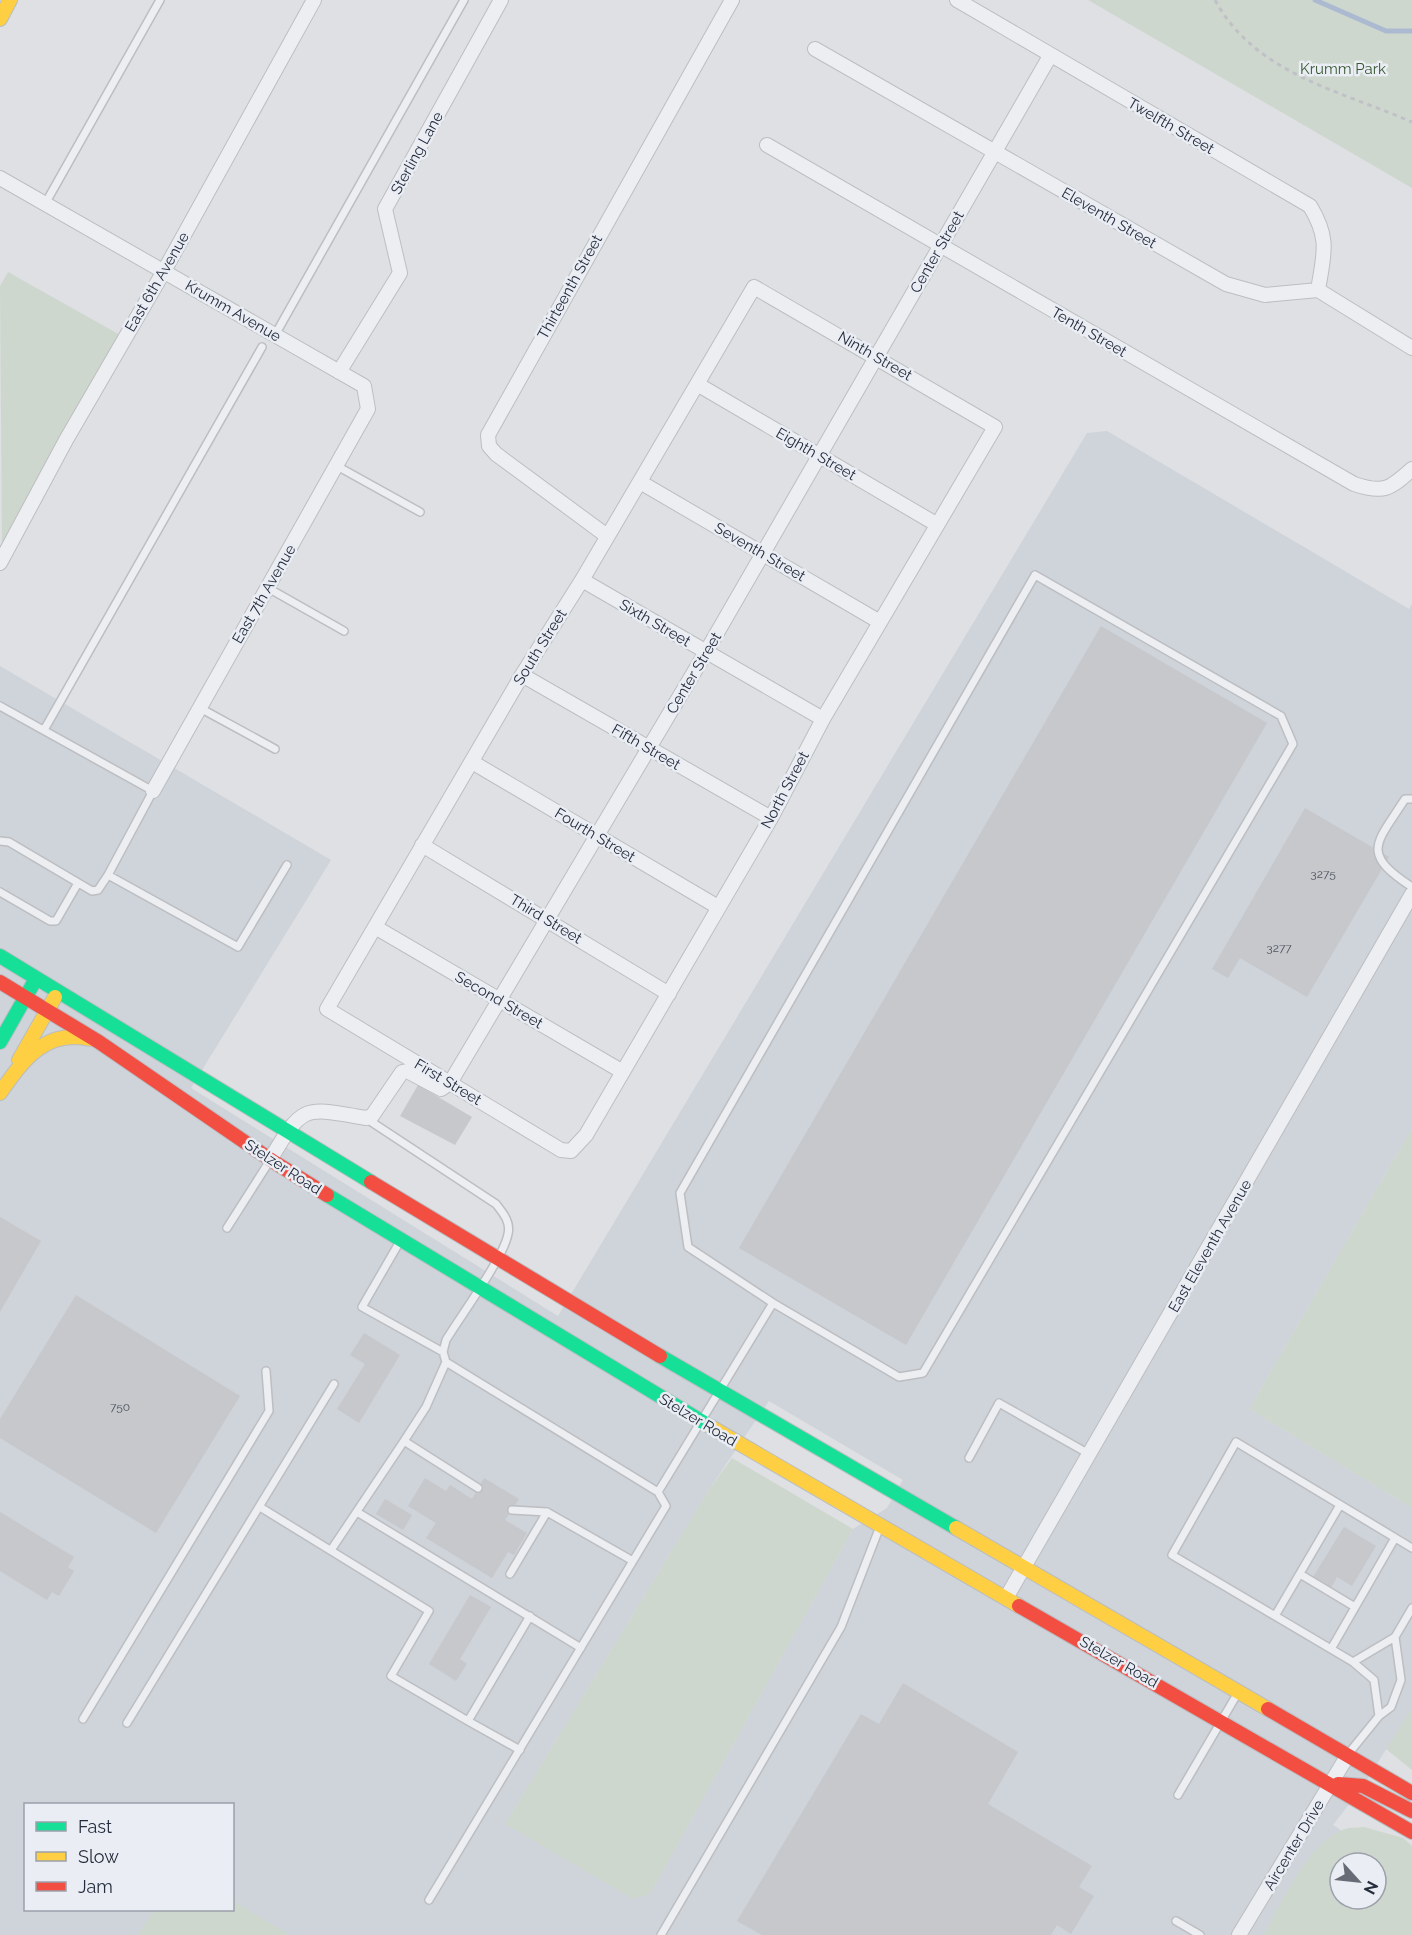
<svg xmlns="http://www.w3.org/2000/svg" width="1412" height="1935" viewBox="0 0 1412 1935" font-family="Raleway,sans-serif">
<rect width="100%" height="100%" fill="#dee0e3"/>
<path fill="#cfd3da" fill-rule="evenodd" d="M1107,431l302,178 3,-5v524l-163,281 163,99v200l-49,78 -30,39 51,34 28,76h-1412v-1269l331,194 -140,228 367,228 529,-883zM769,1401l134,79 -16,28 -34,21 -203,365 -145,-70 205,-336zM26,1804h206v106h-206zM1340,1863h36v36h-36z"/>
<path fill="#ced7ce" fill-rule="evenodd" d="M1088,0h324v188z
M8,272l112,63 -118,214 -2,-263z
M1412,1128v380l-163,-99z
M732,1458l121,71 -203,365 -17,5 -128,-75 205,-336z
M1412,1708v62l-26,-21z
M1364,1827l39,11 9,8v89h-149c19,-32 45,-93 82,-106 5,-2 13,-1 19,-2zM1340,1863h36v36h-36z
M233,1901l57,34h-152l16,-25h78z"/>
<g fill="none" stroke-linecap="round" stroke-linejoin="round">
<path stroke="#abbad0" stroke-width="5" d="M1315,0l71,31h26"/>
</g>
<path fill="#c6c8cc" d="M1101,626l166,97 -361,622 -167,-97z
M1305,808l84,49 -82,140 -67,-39 -12,20 -16,-9z
M418,1085l54,32 -17,28 -55,-29z
M0,1217l41,24 -41,71z
M76,1295l164,101 -84,137 -156,-95v-19z
M364,1333l36,22 -41,68 -22,-14 28,-45 -15,-9z
M425,1478l21,13 4,-6 22,14 12,-21 35,21 -14,21 22,13 -13,22 -6,-3 -16,26 -66,-40 10,-15 -28,-17z
M385,1499l27,16 -9,15 -27,-16z
M0,1512l74,45 -6,10 6,4 -15,25 -7,-4 -5,8 -47,-29z
M1344,1527l32,19 -24,40 -15,-9 -6,11 -18,-11z
M470,1595l21,12 -31,52 7,5 -11,17 -27,-17z
M903,1683l115,69 -30,52 104,62 -13,21 15,9 -23,38 -14,-9 -6,10h-289l-25,-14 124,-207 18,10z"/>
<g fill="none" stroke-linecap="round" stroke-linejoin="round">
<g stroke="#bcbec1" stroke-width="10">
<path id="lane" d="M45,204l115,-204
M275,335l189,-335
M337,466l83,46
M268,588l76,43
M0,706l153,85 -45,84 130,72 49,-82
M200,708l75,41
M44,730l218,-383
M1412,799h-7c-29,45 -45,54 7,88
M0,841l9,1 83,49 6,-1 10,-15
M0,892l50,29h6l22,-38
M367,1119l129,85c7,9 15,18 12,30 -4,23 -48,83 -62,106l-3,12 3,10 212,130 115,-189 -85,-56 -8,-54 355,-618 246,141 12,28 -370,629 -24,4 -126,-74
M227,1228l42,-66
M399,1243l-37,64 81,45
M446,1362l-20,45 -22,34 74,47
M969,1458l30,-55 90,51
M260,1507l169,104 -38,65 77,45
M512,1510l35,2 86,49
M357,1512l224,136
M331,1550l73,-109
M510,1574l37,-62
M1300,1574l55,33
M1275,1616l65,-111
M1331,1649l64,-111
M1353,1662l42,-25 17,-29
M1379,1716l-5,-36 -21,-18 -181,-107 64,-113 176,106
M83,1719l186,-308 -3,-40
M127,1723l207,-339
M520,1750l-52,-29 62,-105
M1349,1753l30,-37 12,-9 10,-27 -6,-43
M1178,1795l58,-99
M429,1900l237,-394 -8,-14
M1176,1921l24,14
M661,1935l180,-308 38,-98"/>
</g>
<g stroke="#bcbec1" stroke-width="16">
<path id="street" d="M957,0l353,206c20,33 14,47 8,84
M815,49l411,235 39,11 53,-5 94,58
M767,145l587,339c30,10 36,5 58,-15
M0,178l364,208 4,23 -215,382
M754,287l241,140 -172,292 -52,99 -185,317 -15,16 -10,-1 -234,-141 195,-334 60,-95z
M339,372l61,-99 -15,-64 116,-209
M697,384l239,140
M640,482l240,140
M607,536l-111,-82 -7,-8 -1,-11 244,-435
M0,563l66,-123 98,-169 150,-271
M582,580l241,139
M522,675l249,143
M472,762l246,145
M422,845l247,149
M375,927l248,145
M270,1160c33,-56 33,-53 96,-42l6,-2 30,-44 5,-1 34,18 9,-6 256,-431 344,-596
M1006,1598l406,-704
M1239,1935l109,-180"/>
</g>
<g stroke="#babdc1" stroke-width="16">
<path id="fast" d="M0,956l371,226
M0,1042l33,-58
M327,1195l384,232
M660,1356l296,172"/>
</g>
<g stroke="#babdc1" stroke-width="16">
<path id="slow" d="M0,19l10,-19
M19,1060l36,-63
M0,1093c23,-33 46,-65 91,-54
M711,1427l308,179
M956,1528l312,181"/>
</g>
<g stroke="#babdc1" stroke-width="16">
<path id="jam" d="M0,982l99,60 175,120 53,33
M371,1182l289,174
M1019,1606l393,226
M1268,1709l144,84
M1338,1784l25,2 49,25"/>
</g>
<path stroke="#c0c1c7" stroke-width="3" stroke-dasharray="4.5 4.5" stroke-linecap="butt" d="M1215,0c40,74 126,91 197,122"/>
<use href="#lane" stroke="#edeef1" stroke-width="7"/>
<use href="#street" stroke="#edeef1" stroke-width="14"/>
<use href="#fast" stroke="#16e098" stroke-width="14"/>
<use href="#slow" stroke="#ffcf43" stroke-width="14"/>
<use href="#jam" stroke="#f24e42" stroke-width="14"/>
</g>
<g text-anchor="middle" stroke-width="5" stroke-linejoin="round" paint-order="stroke">
<g font-size="12" fill="#4e5461">
<text x="1323" y="878">3275</text>
<text x="1279" y="952">3277</text>
<text x="120" y="1411">750</text>
</g>
<g font-size="15" fill="#375832" stroke="#eaeef4">
<text x="1343" y="74">Krumm Park</text>
</g>
<g font-size="15" fill="#252c3c" stroke="#eaeef4">
<text transform="translate(1171 126) rotate(30)" y="5">Twelfth Street</text>
<text transform="translate(417 153) rotate(-61)" y="5">Sterling Lane</text>
<text transform="translate(1109 218) rotate(30)" y="5">Eleventh Street</text>
<text transform="translate(937 252) rotate(-60)" y="5">Center Street</text>
<text transform="translate(157 282) rotate(-60)" y="5">East 6th Avenue</text>
<text transform="translate(570 287) rotate(-61)" y="5">Thirteenth Street</text>
<text transform="translate(233 311) rotate(30)" y="5">Krumm Avenue</text>
<text transform="translate(1089 332) rotate(30)" y="5">Tenth Street</text>
<text transform="translate(875 356) rotate(30)" y="5">Ninth Street</text>
<text transform="translate(816 454) rotate(30)" y="5">Eighth Street</text>
<text transform="translate(760 552) rotate(30)" y="5">Seventh Street</text>
<text transform="translate(264 594) rotate(-60)" y="5">East 7th Avenue</text>
<text transform="translate(655 623) rotate(30)" y="5">Sixth Street</text>
<text transform="translate(540 647) rotate(-58)" y="5">South Street</text>
<text transform="translate(694 673) rotate(-59)" y="5">Center Street</text>
<text transform="translate(646 747) rotate(30)" y="5">Fifth Street</text>
<text transform="translate(785 790) rotate(-62)" y="5">North Street</text>
<text transform="translate(595 835) rotate(31)" y="5">Fourth Street</text>
<text transform="translate(546 919) rotate(31)" y="5">Third Street</text>
<text transform="translate(499 1000) rotate(30)" y="5">Second Street</text>
<text transform="translate(448 1082) rotate(31)" y="5">First Street</text>
<text transform="translate(283 1167) rotate(33)" y="5">Stelzer Road</text>
<text transform="translate(1210 1246) rotate(-60)" y="5">East Eleventh Avenue</text>
<text transform="translate(698 1420) rotate(31)" y="5">Stelzer Road</text>
<text transform="translate(1119 1662) rotate(30)" y="5">Stelzer Road</text>
<text transform="translate(1294 1845) rotate(-59)" y="5">Aircenter Drive</text>
</g>
</g>
<rect x="24" y="1803" width="210" height="108" fill="#eaeef4" stroke="#9ba0aa" stroke-width="1.5"/>
<rect x="36" y="1822" width="30" height="9" fill="#16e098" stroke="#9ba0aa" stroke-width="1.5"/>
<text x="78" y="1833" font-size="18" fill="#252c3c">Fast</text>
<rect x="36" y="1852" width="30" height="9" fill="#ffcf43" stroke="#9ba0aa" stroke-width="1.5"/>
<text x="78" y="1863" font-size="18" fill="#252c3c">Slow</text>
<rect x="36" y="1882" width="30" height="9" fill="#f24e42" stroke="#9ba0aa" stroke-width="1.5"/>
<text x="78" y="1893" font-size="18" fill="#252c3c">Jam</text>
<g transform="translate(1358 1881) rotate(117)"><circle r="28" fill="#eaeef4" stroke="#9ba0aa" stroke-width="1.5"/>
<path d="M0-4.5L10 22L0 15L-10 22Z" fill="#666b76"/>
<text y="-9" font-size="16" font-weight="bold" text-anchor="middle" fill="#252c3c">N</text>
</g>
</svg>
